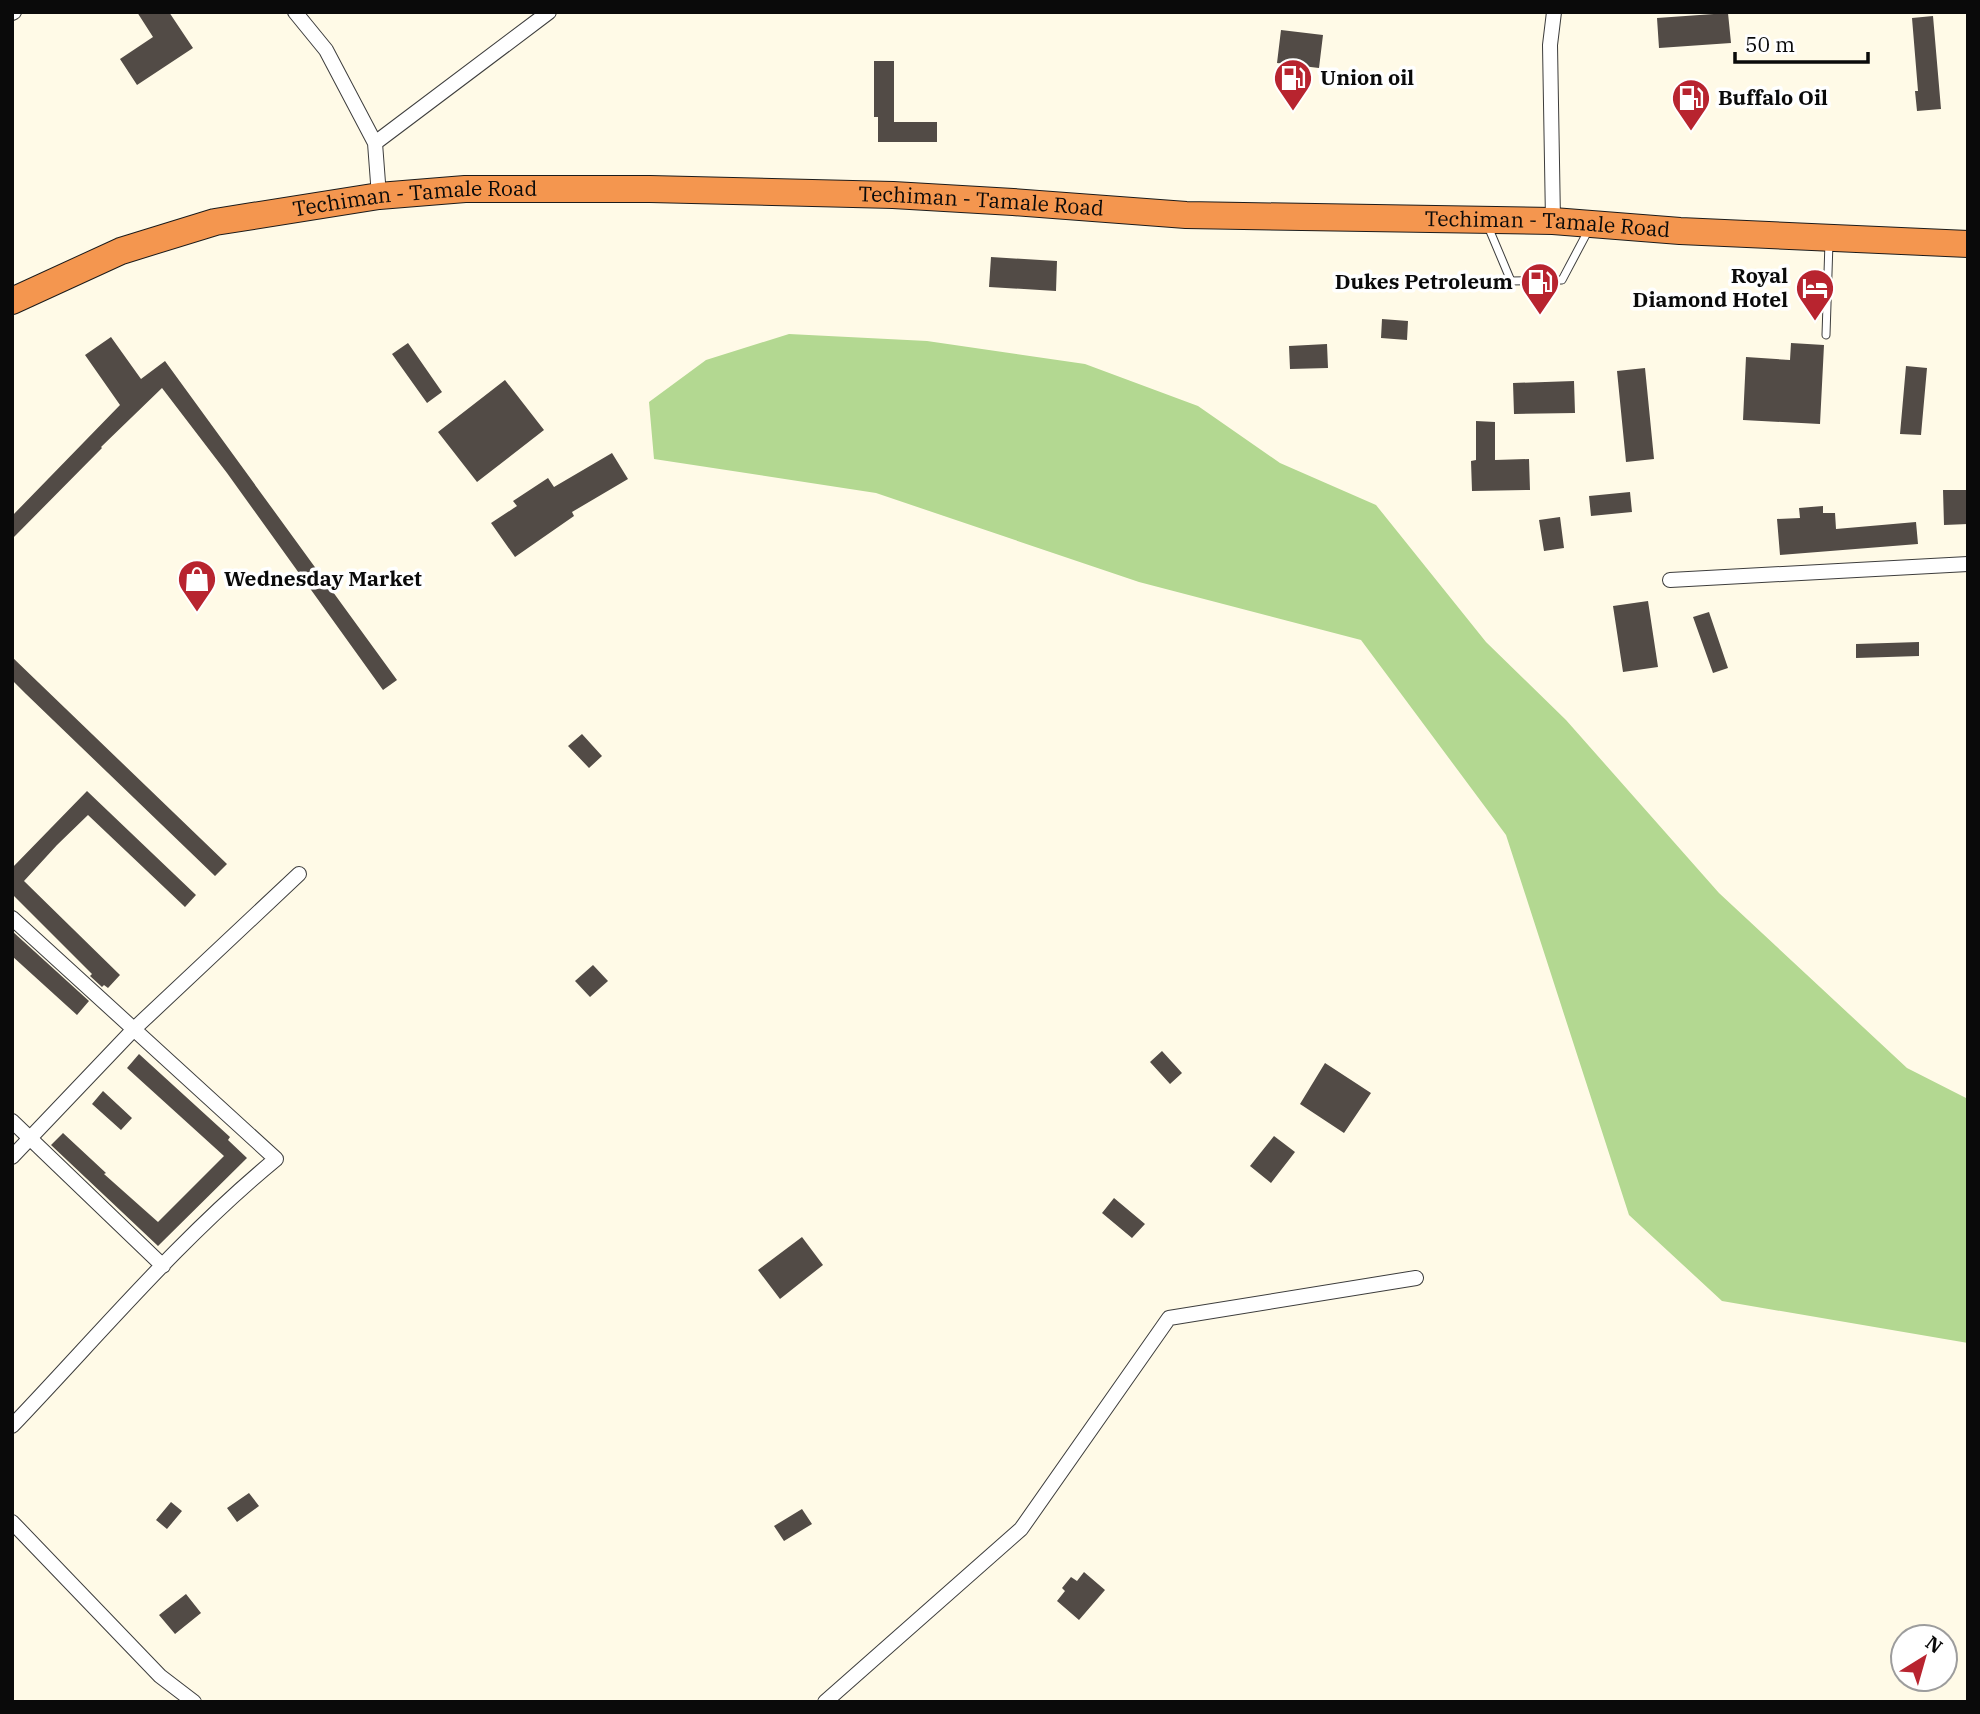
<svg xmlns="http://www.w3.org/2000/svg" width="1980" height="1714" viewBox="0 0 1980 1714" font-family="'IBM Plex Serif',serif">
<rect width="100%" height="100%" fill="#fffae7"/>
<path fill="#b3d891" d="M789,334l138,7 158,23 113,42 82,57 96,42 110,137 80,78 153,173 188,175 61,31v244l-246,-42 -93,-86 -123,-380 -145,-195 -222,-58 -263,-89 -222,-34 -5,-57 57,-42z"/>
<path fill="#524b46" d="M137,12h32l24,36 -56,37 -17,-26 33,-22z
M1728,13l3,30 -72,5 -2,-30z
M1933,16l8,93 -24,2 -2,-20h3l-6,-73z
M1281,30l42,5 -4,33 -42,-5z
M874,61h20v61h43v20h-59v-25h-4z
M991,257l66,4 -1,30 -67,-4z
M1382,319l26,2 -1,19 -26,-2z
M111,337l30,42 24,-18 232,319 -14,10 -156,-217 -65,-85 -61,59 1,1 -90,91v-23l108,-111 -35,-50z
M408,343l34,49 -15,11 -35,-49z
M1791,343l33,2 -4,79 -77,-4 3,-63 44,3z
M1327,344l1,24 -38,1 -1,-23z
M1906,366l21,2 -6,67 -21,-1z
M1645,368l9,91 -28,3 -9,-91z
M505,380l39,50 -67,52 -39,-50z
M1574,381l1,32 -61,1 -1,-31z
M1476,421l19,1v38l34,-1 1,31 -58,1 -1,-30 5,-1z
M612,453l16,26 -56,33 2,4 -59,41 -24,-34 26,-17 -4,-5 35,-23 6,9z
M1943,490h25v34l-24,1z
M1630,492l2,20 -41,4 -2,-20z
M1823,506v7h12l1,16 80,-7 2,22 -138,11 -3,-36 23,-1 -1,-10z
M1560,517l4,31 -20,3 -5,-31z
M1648,601l10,66 -35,5 -10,-66z
M1709,612l19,56 -15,5 -20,-56z
M1919,642v14l-63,2v-14z
M12,657l215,207 -12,12 -189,-182 -14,-14z
M582,734l20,22 -13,12 -21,-22z
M87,791l109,104 -11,12 -97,-92 -31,30 -33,36 96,94 -12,13 -4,-3 -2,2 -12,-11 2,-2 -80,-80v-26z
M12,931l77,70 -12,14 -65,-59z
M593,965l15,16 -18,16 -15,-16z
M1162,1051l20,22 -12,11 -20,-22z
M139,1054l91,83 -2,3 19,18 -89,88 -107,-101 12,-12 43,40 -2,1 54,48 66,-66 -97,-88z
M1325,1063l46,30 -27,40 -44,-29z
M103,1091l29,27 -11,12 -29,-26z
M1274,1136l21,16 -24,31 -21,-17z
M1114,1198l31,26 -13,14 -30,-25z
M802,1237l21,28 -43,34 -22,-29z
M249,1493l10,13 -22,16 -10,-14z
M171,1502l11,9 -15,18 -11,-9z
M802,1509l10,15 -28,17 -10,-15z
M1084,1572l21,18 -26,30 -22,-19 8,-10 -3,-3 9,-11 6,4z
M186,1594l15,19 -26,21 -16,-19z"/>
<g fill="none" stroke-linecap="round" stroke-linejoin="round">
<g stroke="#3d3d3d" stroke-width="9">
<path id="lane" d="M1487,224l24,57 51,-1 27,-51
M1826,335l3,-93"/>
</g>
<g stroke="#3d3d3d" stroke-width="16">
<path id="street" d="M295,12l31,38 49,93
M12,13l2,-1
M379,196l-4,-53 174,-131
M1553,221l-3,-176 4,-33
M1670,580l298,-16
M12,918l264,241c-96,79 -178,177 -264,267
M12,1121l151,145
M12,1157l122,-128 165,-155
M12,1522l148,154 34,26
M825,1702l196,-173 148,-211 247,-40"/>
</g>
<g stroke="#1b1b1b" stroke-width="28">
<g id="highway">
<path id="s1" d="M12,301l109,-50 94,-29 164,-26 86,-7h185l243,6 120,7 173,13 367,6 127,10 288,13"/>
</g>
</g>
<use href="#lane" stroke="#fff" stroke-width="7"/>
<use href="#street" stroke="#fff" stroke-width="14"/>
<use href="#highway" stroke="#f4964f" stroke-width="26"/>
</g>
<defs>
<g id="fuel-pin" transform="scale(2.0125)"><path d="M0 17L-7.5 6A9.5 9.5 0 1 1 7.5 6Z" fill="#b8242f" stroke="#fff"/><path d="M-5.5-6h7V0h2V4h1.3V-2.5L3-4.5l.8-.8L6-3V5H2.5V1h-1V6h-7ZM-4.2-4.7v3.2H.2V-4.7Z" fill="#fff"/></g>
<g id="hotel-pin" transform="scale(2.0125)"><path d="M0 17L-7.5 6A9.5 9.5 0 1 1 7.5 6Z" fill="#b8242f" stroke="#fff"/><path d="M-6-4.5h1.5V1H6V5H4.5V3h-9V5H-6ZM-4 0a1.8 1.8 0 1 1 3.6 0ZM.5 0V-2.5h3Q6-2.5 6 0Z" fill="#fff"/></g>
<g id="shop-pin" transform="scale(2.0125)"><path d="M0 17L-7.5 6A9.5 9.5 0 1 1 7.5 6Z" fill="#b8242f" stroke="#fff"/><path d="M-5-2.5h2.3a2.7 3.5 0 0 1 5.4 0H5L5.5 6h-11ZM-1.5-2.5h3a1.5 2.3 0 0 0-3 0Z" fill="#fff"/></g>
</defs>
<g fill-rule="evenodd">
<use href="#fuel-pin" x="1293" y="78"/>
<use href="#fuel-pin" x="1691" y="98"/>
<use href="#fuel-pin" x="1540" y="282"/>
<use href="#hotel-pin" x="1815" y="288"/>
<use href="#shop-pin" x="197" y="579"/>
</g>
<g text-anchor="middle" stroke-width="7" stroke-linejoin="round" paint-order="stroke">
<g font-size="21" font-weight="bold" fill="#0a0a0a" stroke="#fff" text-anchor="start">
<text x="1320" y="85">Union oil</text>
<text x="1718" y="105">Buffalo Oil</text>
<text x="1788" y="283" text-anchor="end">Royal<tspan x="1788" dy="24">Diamond Hotel</tspan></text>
<text x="1513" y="289" text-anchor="end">Dukes Petroleum</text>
<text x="224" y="586">Wednesday Market</text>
</g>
<g font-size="21" fill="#0a0a0a" stroke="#fff">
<text dy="7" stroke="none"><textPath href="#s1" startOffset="420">Techiman - Tamale Road</textPath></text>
<text dy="7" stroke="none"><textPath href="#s1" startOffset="987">Techiman - Tamale Road</textPath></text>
<text dy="7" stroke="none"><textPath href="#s1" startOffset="1554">Techiman - Tamale Road</textPath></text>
</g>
</g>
<rect width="1980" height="1714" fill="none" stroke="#0a0a0a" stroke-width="28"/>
<g transform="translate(1924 1658) rotate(37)"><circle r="33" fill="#ffffff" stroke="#9d9d9d" stroke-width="2"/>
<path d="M0-5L12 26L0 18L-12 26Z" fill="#b8242f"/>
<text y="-10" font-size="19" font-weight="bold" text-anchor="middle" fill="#0a0a0a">N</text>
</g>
<path d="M1735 52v10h133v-10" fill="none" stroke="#0a0a0a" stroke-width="3.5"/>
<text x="1745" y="52" font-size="21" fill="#0a0a0a" stroke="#ffffff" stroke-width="5" paint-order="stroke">50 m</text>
</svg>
